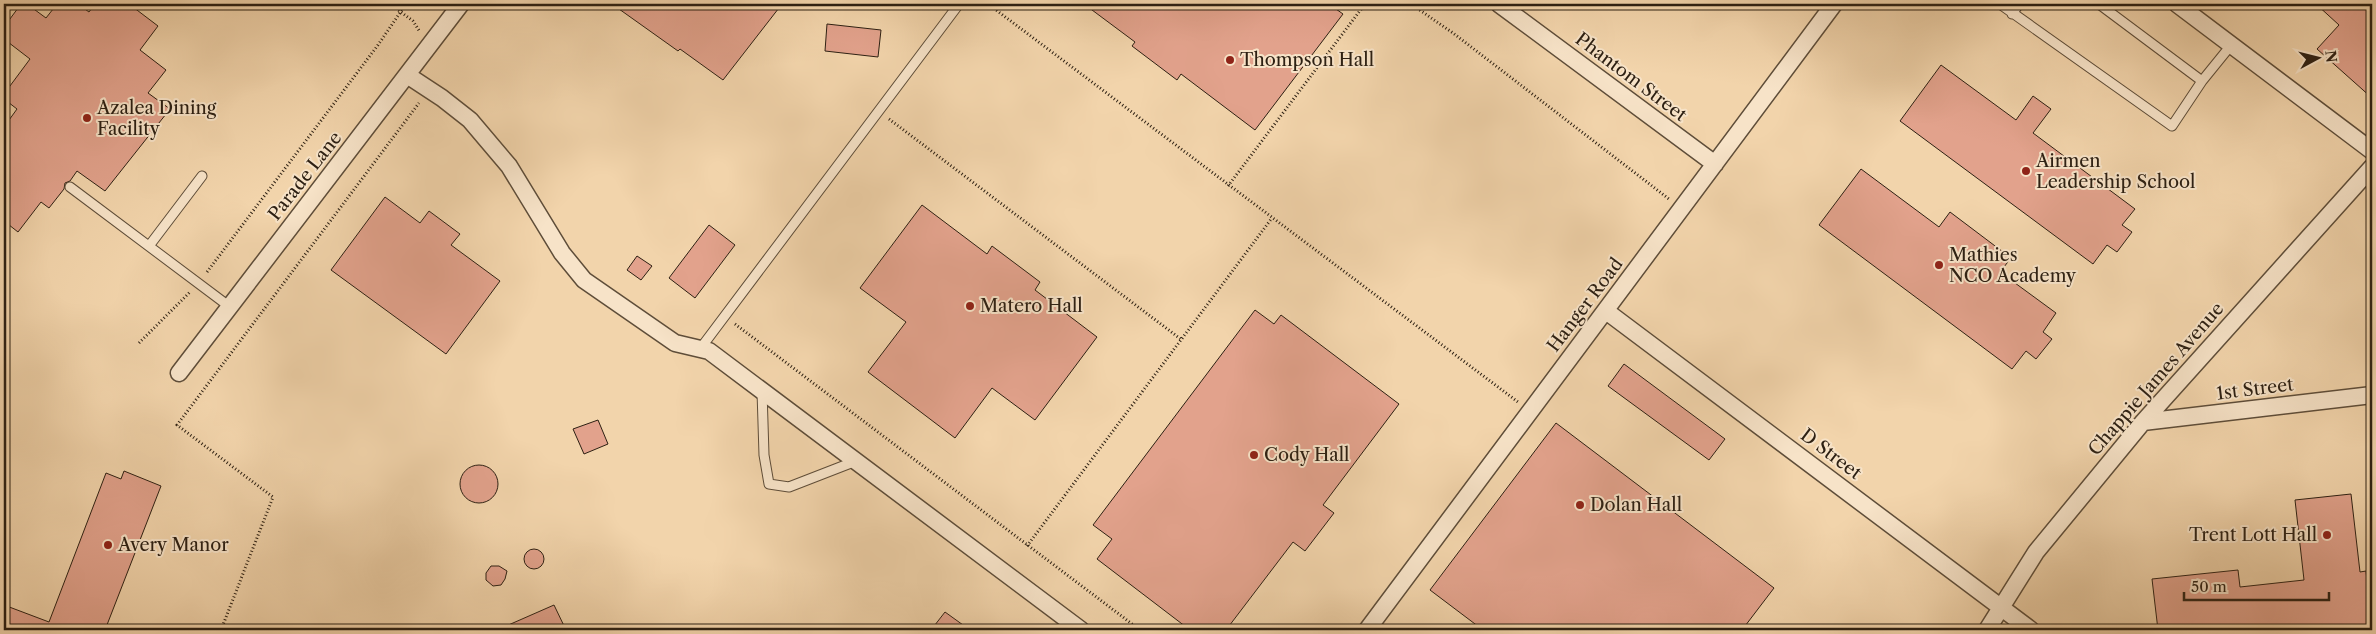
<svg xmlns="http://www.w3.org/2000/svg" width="2376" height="634" viewBox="0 0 2376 634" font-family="'Libre Caslon Text',serif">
<rect width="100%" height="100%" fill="#f2d4ab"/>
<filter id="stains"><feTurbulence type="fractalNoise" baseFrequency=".004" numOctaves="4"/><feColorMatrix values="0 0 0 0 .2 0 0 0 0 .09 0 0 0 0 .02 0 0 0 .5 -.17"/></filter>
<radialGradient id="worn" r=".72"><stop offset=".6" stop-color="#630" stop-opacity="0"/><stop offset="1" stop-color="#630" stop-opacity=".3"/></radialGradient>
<path fill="#e2a28c" stroke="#2d2013" d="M21,4h6l19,14 11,-14h21l11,8 6,-8h34l29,22 -18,24 26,20 -18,23 22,16 -65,82 -28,-20 -7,10 -5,2 -1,6 -15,19 -8,-6 -23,30 -14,-11v-94l13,-18 -13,-10v-5l26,-35 -26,-20v-12z
M612,4h170l-59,76 -43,-31 -2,2z
M1084,4h245l14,10 -88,116 -74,-56 -4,6 -45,-34 3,-4z
M2316,4h56v94l-55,-49 22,-24z
M827,24l54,6 -3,27 -53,-6z
M1941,65l75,55 17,-24 18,13 -18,24 102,76 -13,16 10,7 -15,20 -10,-7 -14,19 -193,-143z
M1861,169l78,58 11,-15 61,46 -11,14 56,41 -13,19 9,7 -16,20 -10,-8 -14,18 -193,-144z
M385,197l35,26 9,-12 31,23 -9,11 49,36 -54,73 -115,-84z
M922,205l65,49 5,-8 48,36 -5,8 62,47 -62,83 -43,-32 -37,50 -87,-66 38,-50 -46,-34z
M709,225l26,20 -40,53 -26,-20z
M637,256l15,10 -11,14 -14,-10z
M1255,310l19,14 7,-9 118,89 -76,101 11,8 -29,38 -12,-9 -67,88h-36l-93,-71 15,-20 -19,-14z
M1624,364l101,75 -16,21 -101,-74z
M598,420l10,24 -24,10 -11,-25z
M1556,423l218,165 -32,42h-259l-53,-40z
M460 484a19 19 0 1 1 38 0a19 19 0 1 1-38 0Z
M124,471l37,15 -56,144h-101v-25l45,17 57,-149 15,6z
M2351,494l9,78 6,-1 6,59h-214l-6,-51 86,-9 2,17 64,-7 -9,-80z
M524 559a10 10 0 1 1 20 0a10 10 0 1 1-20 0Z
M491,566h8l8,5 -2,8 -4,6 -8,1 -7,-6v-7z
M554,605l12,25h-69z
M945,612l25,18h-39z"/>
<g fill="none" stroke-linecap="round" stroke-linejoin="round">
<g stroke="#5e4d39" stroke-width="11">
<path id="lane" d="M2000,4l172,122 30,-45 -103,-77
M2012,14l7,-10
M2202,81l30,-37
M70,187l160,120
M149,246l53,-70
M700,349l259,-345
M762,391l2,64 5,29 20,3 67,-26"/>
</g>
<g stroke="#5e4d39" stroke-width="19">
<path id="street" d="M1499,4l216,160
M2177,4l195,147
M407,75l35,23 28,22 39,46 53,87 22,27 91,63 34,8 372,279
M1606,311l425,319
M179,373l282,-369
M2143,422l229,-27
M1367,630l467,-626
M1987,630l49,-78 107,-130 229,-255"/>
</g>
<path stroke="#2d2013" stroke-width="3" stroke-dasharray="1 2.5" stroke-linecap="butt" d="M390,4l23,17 7,11
M988,4l530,398
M1411,4l42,29 216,166
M4,7l2,-3
M889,119l293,221
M1228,186l137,-182
M207,272l171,-227 28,-41
M735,324l405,306
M139,343l51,-51
M1027,546l245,-328
M221,630l52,-133 -96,-72 242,-322"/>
<use href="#lane" stroke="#f7e3c8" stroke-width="9"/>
<use href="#street" stroke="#f7e3c8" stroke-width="16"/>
</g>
<g fill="#8f2418" stroke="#f7e3c8" stroke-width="2">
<circle cx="1230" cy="60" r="5"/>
<circle cx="87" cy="118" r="5"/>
<circle cx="2026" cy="171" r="5"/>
<circle cx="1939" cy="265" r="5"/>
<circle cx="970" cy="306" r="5"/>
<circle cx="1254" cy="455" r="5"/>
<circle cx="1580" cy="505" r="5"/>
<circle cx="2327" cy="535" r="5"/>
<circle cx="108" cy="545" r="5"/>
</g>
<g text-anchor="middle" stroke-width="4" stroke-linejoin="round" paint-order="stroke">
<g font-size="18" fill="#2d2013" stroke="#f7e3c8" text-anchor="start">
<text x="1240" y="66">Thompson Hall</text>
<text x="97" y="114">Azalea Dining<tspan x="97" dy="21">Facility</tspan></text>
<text x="2036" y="167">Airmen<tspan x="2036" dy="21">Leadership School</tspan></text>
<text x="1949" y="261">Mathies<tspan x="1949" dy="21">NCO Academy</tspan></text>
<text x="980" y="312">Matero Hall</text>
<text x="1264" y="461">Cody Hall</text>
<text x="1590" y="511">Dolan Hall</text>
<text x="2317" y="541" text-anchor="end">Trent Lott Hall</text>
<text x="118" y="551">Avery Manor</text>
</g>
<g font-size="18" fill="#2d2013" stroke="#f7e3c8">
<text transform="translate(1631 77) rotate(37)" y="6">Phantom Street</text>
<text transform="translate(305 176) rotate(-52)" y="6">Parade Lane</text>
<text transform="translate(1585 305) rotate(-53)" y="6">Hanger Road</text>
<text transform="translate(2156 379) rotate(-49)" y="6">Chappie James Avenue</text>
<text transform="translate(2255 389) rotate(-7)" y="6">1st Street</text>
<text transform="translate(1831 454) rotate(37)" y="6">D Street</text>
</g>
</g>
<rect width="2376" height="634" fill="none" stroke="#f2d4ab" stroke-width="20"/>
<rect x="5" y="5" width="2366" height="624" fill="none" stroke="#2d2013" stroke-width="2.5"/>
<rect x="10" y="10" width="2356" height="614" fill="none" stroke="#2d2013"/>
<g transform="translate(2318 58) rotate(83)" stroke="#f7e3c8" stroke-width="4" paint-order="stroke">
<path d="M0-4L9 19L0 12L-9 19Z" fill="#2d2013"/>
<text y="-8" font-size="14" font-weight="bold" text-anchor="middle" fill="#2d2013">N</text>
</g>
<path d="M2184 592v8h145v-8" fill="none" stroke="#2d2013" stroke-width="2.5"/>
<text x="2191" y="592" font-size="15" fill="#2d2013" stroke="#f7e3c8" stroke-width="4" paint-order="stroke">50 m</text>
<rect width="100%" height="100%" filter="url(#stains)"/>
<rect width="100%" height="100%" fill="url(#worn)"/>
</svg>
